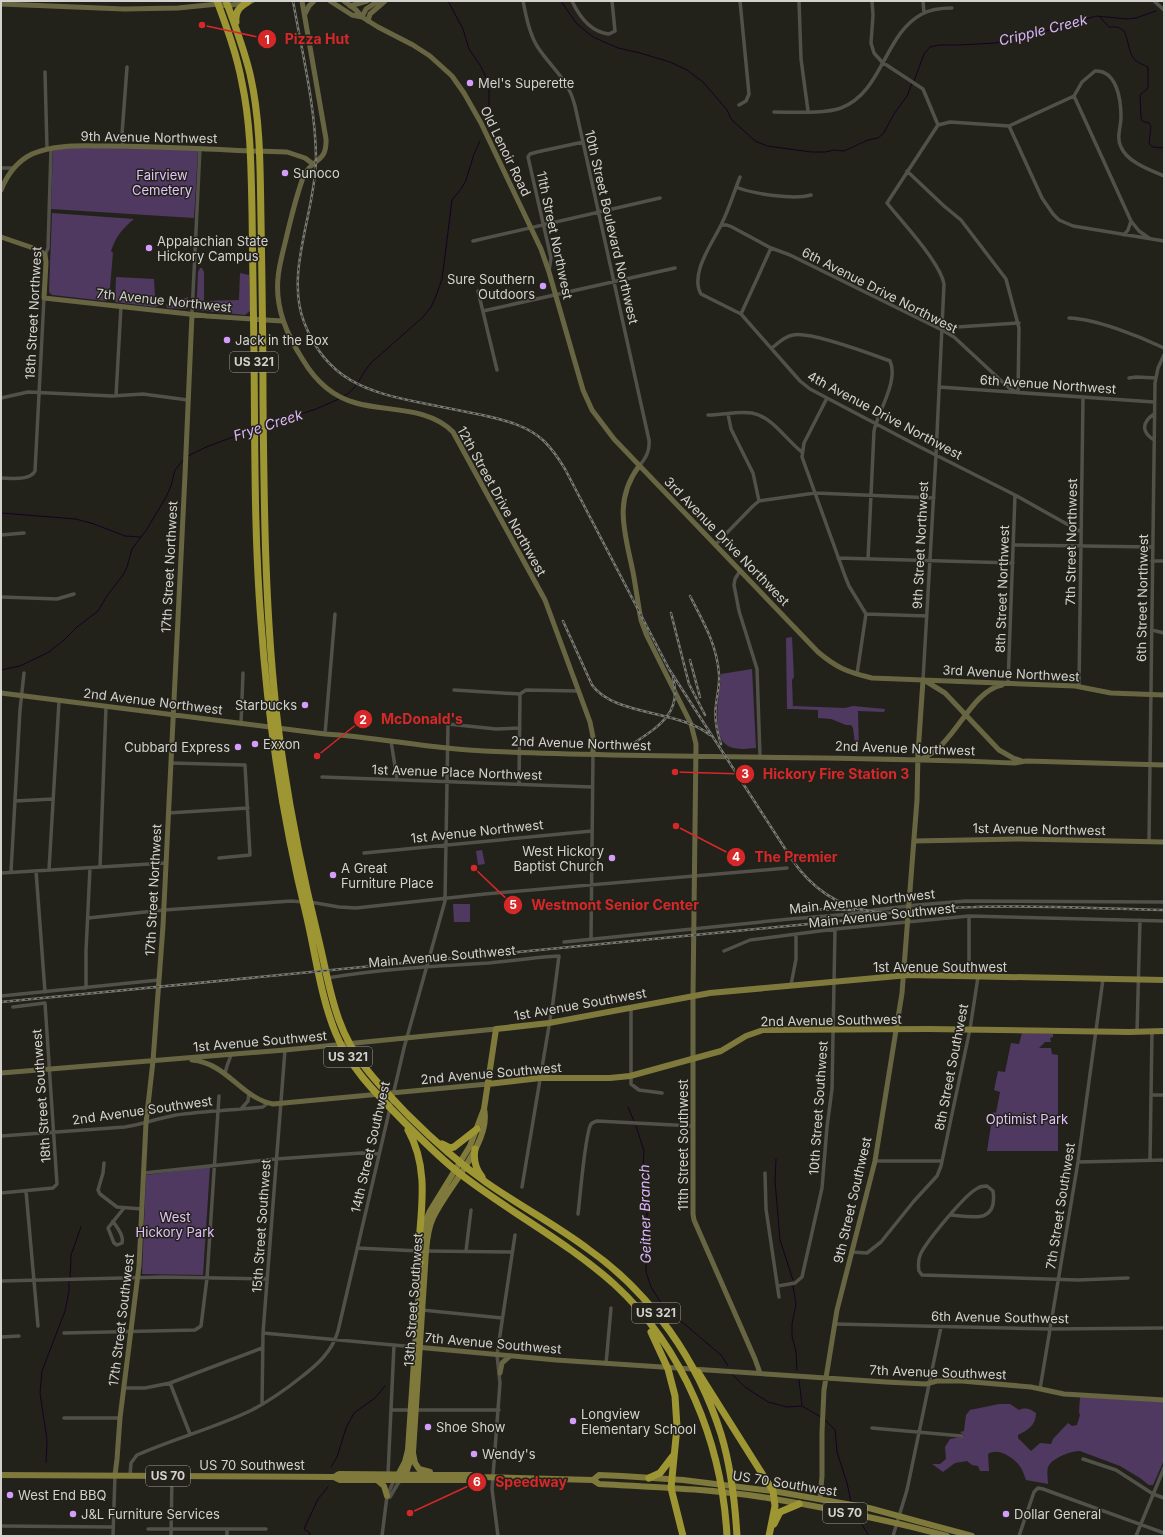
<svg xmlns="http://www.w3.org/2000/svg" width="1165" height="1537" viewBox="0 0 1165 1537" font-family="Inter,sans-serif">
<rect width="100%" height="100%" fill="#22221b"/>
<path fill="#503960" d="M69,148h46l83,2 -4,68 -143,-9 2,-59z
M52,213l82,6c-11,9 -18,17 -23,32l2,2 -4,46 -3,2 -54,-6 -3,-3z
M200,268h2l2,4v29l35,-1 1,-27 9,2 1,36 -5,4 -48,-5 -2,-4v-7l2,-3 1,-24z
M116,277l38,2 1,18 5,7 -4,3 -41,-5z
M188,297l-1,12 -20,-1 -1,-3z
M792,637l2,40 -2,3 1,29h-6l-1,-71z
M752,669l4,79c-9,1 -20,2 -28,-2 -19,-11 -7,-54 -7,-72z
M793,706l52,2 8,-2 32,3 -1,3 -26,-1 1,40h-3l-3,-23 -2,-3h-5l-15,-6 -13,-1v-8l-25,-1z
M482,850l3,14 -7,1 -2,-14z
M453,904h17v18h-16z
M1022,1033l31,1v3l-3,1 1,4h-6l-6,6h12l1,6 6,1v96h-71l6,-39 3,1 4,-21 -6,-2 4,-19 7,1 6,-29 8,1z
M210,1167l-7,108 -61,-1 4,-99z
M1080,1397l84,5v58l-11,25h-4l-9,-7 -20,-12 -40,-15c-9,0 -25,6 -31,14 -3,5 -1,13 -1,19l-22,-4c-2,-5 -3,-10 -7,-15 -6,-8 -22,-18 -31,-11l1,17h-9l-2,-5 -6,-1 -5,-4 -12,2 -12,9 -11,-8h8l6,-5 -1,-12 5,-8 15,-3 -5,-4 4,-1 2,-16 4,-5 29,-6h11l9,6c6,-3 12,-1 17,3 0,12 -8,17 -18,22v3l13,13 9,-8 11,1 2,-5 15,-16 4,3 5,-1 3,-10 -1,-3z"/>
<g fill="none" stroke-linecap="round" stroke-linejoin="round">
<path stroke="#160123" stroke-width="1" d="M448,1l15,28 6,20 11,16 5,10 4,12v20l-2,12
M561,1l15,22 17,14 25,11 22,5 30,9 17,8 16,12 24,28 4,9 24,22 12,5 44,6h14l9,-2 10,1 24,-11 10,-2 5,-4 11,-20 13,-18 5,-13
M1100,17l9,10h9l6,4c5,9 4,23 12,30 3,2 8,4 12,6v20l-1,2 -7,6 1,23 1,3 7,2 2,3 -2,18 4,3 11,1
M914,81l10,-27 6,-7 9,-2h19l38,-2 58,-14 42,-13 31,3 9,-1 20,-7
M344,396c14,-7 17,-23 28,-34l51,-45 8,-10 5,-11 6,-17 10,-79 9,-11 5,-9 8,-26 6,-13
M266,425l50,-16 23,-10
M188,456l16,-8 47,-18
M1,513l75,6 18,5 31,12 15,1
M1,670l19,-4 29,-14 15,-12 13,-13 21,-16 9,-15 16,-21 4,-8 5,-18 15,-20 19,-32 5,-11 4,-16 9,-11
M628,1107l6,14
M636,1126l8,25 -1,17 4,44 -1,60 5,15 12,19 58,49 7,11
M776,1159l-1,22 5,59 13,40
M70,1278l1,-23 10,-28
M793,1286l3,18 -4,20v12l4,16 1,18
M733,1375l12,12 23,15 19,5 15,-1 19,11
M799,1380l3,25
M825,1420l10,10 2,22 10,31 4,19
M46,1462l1,-22 -7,-47 2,-22 23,-60 4,-20v-10
M331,1467l6,-10 9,-29 8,-15 21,-15 10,-12
M858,1518l11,18
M309,1536l1,-3 -6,-4 14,-30 10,-12"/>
<path stroke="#515149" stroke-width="3.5" d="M523,1c3,15 6,31 14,45 14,22 31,32 38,60l74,334c1,11 -3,18 -10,26
M572,1c7,15 19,31 37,33l6,-3 -3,-30
M799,1l2,58 7,52
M872,1l1,14 -2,28 3,10 8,9 41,27 15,36
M923,1l1,12
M1154,1l10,9
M45,72l2,77
M1074,96l57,125 8,10 10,7
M739,105l7,-4 3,-7 -9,-93
M774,112c20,0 50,2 67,-4 42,-16 43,-74 81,-94 9,-5 20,-6 30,-6
M1009,126l33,72 11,16 6,6 14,6 91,15
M123,146l-1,-12 5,-67
M1,168h12
M740,177c-6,15 -11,32 -18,46 -8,18 -33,50 -21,71l40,20 59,67 10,8 108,57 97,49 66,37
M736,187c17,7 58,13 75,8
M722,225h5l5,2 39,21 19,7 152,75 12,7 55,51 9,5 1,-65 -13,-49 -45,-59 -17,-14 -37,-35
M1124,235l4,-5 3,-9
M473,241l187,-43
M45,255l3,-7 3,-99
M549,271l2,-13 -23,-101 2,-3 7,-2 46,-10
M478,291l19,79
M483,311l192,-43
M192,314l8,-166
M741,314l30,-66
M1069,318c27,1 70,18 95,30
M942,330l15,-3 62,-4
M772,348c6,-5 13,-12 21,-13 17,-4 78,19 97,26 9,20 -12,50 -16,70l-6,128
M1129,378l7,-1 20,1
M939,387l215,15
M116,396l5,-90
M1,398l27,-6 84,4 31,-2 45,6
M827,398l-23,45 -2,14 43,119 4,10 17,28
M728,414l3,15 22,44 6,28
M708,415c14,0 30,-4 44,-2 21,4 34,27 50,39
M1154,440c-13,-8 -12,-18 0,-26
M1,478c10,0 29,3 34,-7l9,-173
M1,535l23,-2
M715,545l38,-39 6,-5 56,-8 119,5
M1013,545l140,2
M838,558l175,5
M1152,561h12
M740,571l-5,8 -1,6 5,26 18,58 3,87
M1,597l56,2 17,-5
M866,614l61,2
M1152,630l12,3
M857,674l9,-60
M923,680l13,-225 8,-171c-4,-22 -42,-62 -57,-81l51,-78 12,-3 59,4 65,-30 8,-14 13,-11c22,-1 26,29 26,46 0,10 -5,21 0,30 6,15 29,23 43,29
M1008,684l7,-189
M1079,686l4,-289
M454,690l66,4 6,-4 52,1
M241,724l2,-51
M325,734l10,-120
M391,741l6,38
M171,763l74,2 5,90 -31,3
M322,777l270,10
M519,784l1,-90
M15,801l38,-2
M168,813l80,-5
M1149,842l6,-459 3,-15 6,-13
M364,853l228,-22
M100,867l6,-160
M49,870l10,-169
M36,871l9,121
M11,872l9,-162 4,-37
M1,873l165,-10
M310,902l29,5 17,1 129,-14 302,-26
M88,918l76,-8 127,-9 13,1
M591,939l2,-185
M564,942l226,-23 61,-5 23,-4 43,-5 49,-4 198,1
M724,951l26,-11 85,-11 134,-13 195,5
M969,976v-60
M327,978c54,-9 108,-12 162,-15 23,-2 47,-6 70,-7l-6,46 -31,185
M791,985l5,-26v-24
M86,988v-37l4,-83
M1,996l158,-16
M631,1007v77l8,6 23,3
M1137,1032l3,-112
M225,1073l2,-7 4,-11
M1151,1095h13
M241,1109l7,-8 1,-8
M1,1136l124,-9c18,-3 34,-9 51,-12 29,-4 59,-5 87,-8l5,-4
M1150,1160l2,-129
M875,1161h67
M1078,1162l86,-2
M104,1163l-1,10 -5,17 2,4 17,13 25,2
M144,1173l132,-14 85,-6 18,1
M765,1173l1,36 13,88
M26,1191l12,135
M1,1193l52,-5 4,-4 -12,-181 -32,4
M578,1214c2,-15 7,-81 13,-90 2,-2 3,-2 6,-3l96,5
M951,1215c21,2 47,9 42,-24l-6,-5c-3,0 -6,0 -9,2 -13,6 -50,52 -57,65 -3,6 -3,12 -2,18l3,4 156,5 50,-2
M113,1221c4,7 11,14 9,22l-5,2 -3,-2 -6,-15 16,-20
M357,1248l62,3
M426,1251l86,1
M466,1251l5,-41
M852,1252l15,1 14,-11 33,-41 23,-25 4,-10 29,-137 8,-52
M1,1281l163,-4 103,2
M778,1286l17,-3 7,-6 20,-89 5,-61 5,-38 3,-160
M422,1310l80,8
M835,1324l215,5 114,-1
M64,1333l131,-3 6,-4 6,-48 12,-182
M263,1333l152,14
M1,1337l18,-1
M606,1364l5,-56
M170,1383l20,51
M124,1388h21l25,-5 92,-35
M1040,1389l38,-227 25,-183
M262,1404l1,-71 22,-283
M391,1410h108
M64,1418h56
M872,1428l90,8
M1083,1459l33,11 37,24 11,4
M388,1474l6,-129
M130,1475l1,-12 6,-8c38,-17 78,-27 115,-45 17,-9 33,-20 48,-32 17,-13 32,-26 38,-47l66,-283 41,-147 3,-177 48,5 24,-1
M387,1498l3,-1 10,-17
M1,1526l112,1
M148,1529h118
M227,1529v7
M113,1536l2,-61
M171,1536l1,-60
M382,1536l5,-40 7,-16
M498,1536l-6,-47 8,-106 -3,-28 18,-120
M893,1536l14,-46 34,-163
M1019,1536l15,-44 4,-4 5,1 121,44
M1136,1536l28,-68"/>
<path stroke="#686642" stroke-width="5" d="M302,1l24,138c1,24 -13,19 -22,36 -8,21 -13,43 -18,64 -3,13 -7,26 -8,39 -3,30 9,57 25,82 12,20 30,37 53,43 31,9 72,3 97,29l92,168 45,122 3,15v17
M330,1l22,14 10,2
M344,1l12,9 6,7 16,10 35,18 17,11 22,20 12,17 17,30 60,126 8,23 34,118 9,20 22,29 204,213c19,16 29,20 54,26l203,8 36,7 53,2
M1,4l123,5 54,-1 40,-4 9,2 25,-5
M350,6l17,-5
M305,14l4,-8 5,-5
M362,17l4,-8 12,-8
M368,21l2,-7 15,-13
M1,190c6,-15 15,-28 31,-36 23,-10 50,-8 75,-8 60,0 120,5 180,6l18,6 8,6
M1,237l38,13 6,5 1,7 -2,36 163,18 75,5
M639,466c-26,35 -14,67 -6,106 3,16 5,32 8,48l6,16 44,88 5,20 -3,252v218l1,6 61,139 5,14
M924,680l21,13 54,57 14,8 9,3
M1,693l324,41c53,3 106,15 159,17 177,8 354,4 531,12l11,-2 138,4
M921,759c35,-14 48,-67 81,-74
M914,841l108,-2 142,3
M192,1060c35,3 49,38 81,44l215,-20
M1,1073l284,-23 211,-21
M416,1347l140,13 330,22 40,2 11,-3h25l69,6 33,7 100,6
M500,1373l2,-10 8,-7
M115,1475l2,-16 3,-41 19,-152 7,-143 7,-62 10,-135 22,-451 7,-161
M820,1499l2,-23v-44l2,-42 13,-80 38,-149 27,-168 15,-193 1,-47 5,-73"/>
<path stroke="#7f7a3c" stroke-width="6" d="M488,1084l52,-6h70l20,-2 91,-25 25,-15 17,-6 165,-1 201,3 35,-1
M423,1238l3,-18 4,-9 40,-65 14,-37
M413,1453l2,10 4,6 11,3
M1,1475l333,2 6,3h133l6,-3
M334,1477l5,-3 122,1h12l6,2 114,3 6,4c56,3 113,5 169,14 60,10 120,22 179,38
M397,1477l8,-15 3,-12 13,-191
M377,1480l7,6 3,10
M400,1480l7,-10 6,-18 13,-201c1,-11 2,-23 7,-33 13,-29 59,-76 51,-109l12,-80 53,-6 161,-30 177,-16 21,-2 256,5
M593,1480l6,-5 23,1 61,4 90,11 96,17 103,28"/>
<path stroke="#9e9633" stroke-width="7" d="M217,1c10,27 20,54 25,82 9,42 9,85 10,128 1,48 1,97 2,145 1,89 0,178 7,266 7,100 22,199 46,296 9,39 14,80 29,116 15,36 42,61 68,88 16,16 32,32 50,47 51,41 111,71 160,115 70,64 108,159 113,252
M226,1c9,24 18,48 24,73 11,48 10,97 11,146 1,60 2,120 2,180 1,109 2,218 15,326 9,71 23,142 40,211 7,28 11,56 21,83 14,40 42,67 70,96 25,25 50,47 78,67 33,23 69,42 101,66 63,44 110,112 133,185 10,33 14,68 16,102
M236,22c-1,-10 3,-15 12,-20
M408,1130c18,32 15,66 12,100 0,11 -2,21 0,32
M442,1144l8,4 4,-1 23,-18
M475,1149c-2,11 0,19 7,28
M651,1332l17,37 7,27 2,31 -6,61 12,48
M698,1372l75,119 2,15 -6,30
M649,1478l11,-5 13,-17
M774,1524l6,-12 19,-8"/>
<g stroke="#7a7a74" stroke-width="2.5">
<path id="rail" d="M293,1c9,51 23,108 23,159 -1,53 -31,112 -12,162 22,58 63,70 118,81 20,4 40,8 60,12 22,5 45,10 62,26 8,8 15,18 21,28l104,200 124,192c18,26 44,45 76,50 19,4 39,1 58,-1 16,-2 32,-3 48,-3 63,-2 126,2 189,3
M690,596c13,25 27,49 29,78 1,11 -2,21 -3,31 -2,13 1,27 5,39
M671,613l18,71 16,31
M563,621l29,64c22,31 88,25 118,50
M690,660l10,37
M631,745c25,-17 52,-31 42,-67
M797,909l57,1
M1,1002l880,-85"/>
</g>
<use href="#rail" stroke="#22221b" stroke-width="1" stroke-dasharray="3" stroke-linecap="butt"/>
</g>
<g fill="#d49cfc" stroke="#22221b" stroke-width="1.5">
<circle cx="470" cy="83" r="4"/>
<circle cx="285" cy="173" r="4"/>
<circle cx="149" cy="248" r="4"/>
<circle cx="543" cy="286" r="4"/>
<circle cx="227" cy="340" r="4"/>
<circle cx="305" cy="705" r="4"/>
<circle cx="255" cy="744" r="4"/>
<circle cx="238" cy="747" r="4"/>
<circle cx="612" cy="858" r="4"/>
<circle cx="333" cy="875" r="4"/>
<circle cx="573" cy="1421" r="4"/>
<circle cx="428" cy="1427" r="4"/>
<circle cx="474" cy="1454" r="4"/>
<circle cx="10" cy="1495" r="4"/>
<circle cx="73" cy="1514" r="4"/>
<circle cx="1006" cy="1514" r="4"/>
</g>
<g text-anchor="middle" stroke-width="3" stroke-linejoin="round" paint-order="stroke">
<g fill="#22221b" stroke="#9e9d98" stroke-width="1">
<rect x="230" y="352" width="48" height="20" rx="3"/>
<rect x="324" y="1047" width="48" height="20" rx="3"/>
<rect x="632" y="1303" width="48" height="20" rx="3"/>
<rect x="146" y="1466" width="44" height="20" rx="3"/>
<rect x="823" y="1503" width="44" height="20" rx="3"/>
</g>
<g font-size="12" font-weight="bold" fill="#d3d2ce">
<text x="254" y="366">US 321</text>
<text x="348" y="1061">US 321</text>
<text x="656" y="1317">US 321</text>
<text x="168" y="1480">US 70</text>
<text x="845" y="1517">US 70</text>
</g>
<g font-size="13" fill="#d3d2ce" stroke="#22221b" text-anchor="start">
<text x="478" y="88">Mel's Superette</text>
<text x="293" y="178">Sunoco</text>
<text x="157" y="246">Appalachian State<tspan x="157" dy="15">Hickory Campus</tspan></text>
<text x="535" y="284" text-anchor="end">Sure Southern<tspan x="535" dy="15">Outdoors</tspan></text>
<text x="235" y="345">Jack in the Box</text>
<text x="297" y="710" text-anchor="end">Starbucks</text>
<text x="263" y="749">Exxon</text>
<text x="230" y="752" text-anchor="end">Cubbard Express</text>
<text x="604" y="856" text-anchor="end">West Hickory<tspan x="604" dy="15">Baptist Church</tspan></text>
<text x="341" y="873">A Great<tspan x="341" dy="15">Furniture Place</tspan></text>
<text x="581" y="1419">Longview<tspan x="581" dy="15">Elementary School</tspan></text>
<text x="436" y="1432">Shoe Show</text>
<text x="482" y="1459">Wendy's</text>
<text x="18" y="1500">West End BBQ</text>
<text x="81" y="1519">J&amp;L Furniture Services</text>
<text x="1014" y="1519">Dollar General</text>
</g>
<g font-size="13" fill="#d3d2ce" stroke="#22221b">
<text transform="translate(149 137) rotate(1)" y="5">9th Avenue Northwest</text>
<text transform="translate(506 151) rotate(64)" y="5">Old Lenoir Road</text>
<text transform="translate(612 227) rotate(77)" y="5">10th Street Boulevard Northwest</text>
<text transform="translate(555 235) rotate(78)" y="5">11th Street Northwest</text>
<text transform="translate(880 290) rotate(27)" y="5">6th Avenue Drive Northwest</text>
<text transform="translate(164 300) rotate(6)" y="5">7th Avenue Northwest</text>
<text transform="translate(33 313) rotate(-87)" y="5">18th Street Northwest</text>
<text transform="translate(1048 384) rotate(4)" y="5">6th Avenue Northwest</text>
<text transform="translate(885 415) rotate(28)" y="5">4th Avenue Drive Northwest</text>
<text transform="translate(502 501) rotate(61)" y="5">12th Street Drive Northwest</text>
<text transform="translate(727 541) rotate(46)" y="5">3rd Avenue Drive Northwest</text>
<text transform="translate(1071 542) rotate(-89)" y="5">7th Street Northwest</text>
<text transform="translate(920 545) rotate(-87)" y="5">9th Street Northwest</text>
<text transform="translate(169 567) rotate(-87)" y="5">17th Street Northwest</text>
<text transform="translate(1002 589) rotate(-88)" y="5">8th Street Northwest</text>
<text transform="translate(1142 598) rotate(-89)" y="5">6th Street Northwest</text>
<text transform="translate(1011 673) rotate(3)" y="5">3rd Avenue Northwest</text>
<text transform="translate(153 701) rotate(7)" y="5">2nd Avenue Northwest</text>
<text transform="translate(581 743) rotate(2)" y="5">2nd Avenue Northwest</text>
<text transform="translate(905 748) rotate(2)" y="5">2nd Avenue Northwest</text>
<text transform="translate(457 772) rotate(2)" y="5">1st Avenue Place Northwest</text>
<text transform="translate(1039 829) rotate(1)" y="5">1st Avenue Northwest</text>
<text transform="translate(477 831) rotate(-6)" y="5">1st Avenue Northwest</text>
<text transform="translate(153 890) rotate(-87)" y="5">17th Street Northwest</text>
<text transform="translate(862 901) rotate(-6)" y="5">Main Avenue Northwest</text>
<text transform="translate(882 915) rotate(-6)" y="5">Main Avenue Southwest</text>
<text transform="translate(442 956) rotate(-5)" y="5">Main Avenue Southwest</text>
<text x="940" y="972">1st Avenue Southwest</text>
<text transform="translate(580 1004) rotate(-10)" y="5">1st Avenue Southwest</text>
<text transform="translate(831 1020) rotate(-1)" y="5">2nd Avenue Southwest</text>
<text transform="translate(260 1041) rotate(-5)" y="5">1st Avenue Southwest</text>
<text transform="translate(951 1067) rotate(-79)" y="5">8th Street Southwest</text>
<text transform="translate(491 1073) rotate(-5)" y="5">2nd Avenue Southwest</text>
<text transform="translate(41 1096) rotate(-94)" y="5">18th Street Southwest</text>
<text transform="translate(818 1108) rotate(-86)" y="5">10th Street Southwest</text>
<text transform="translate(142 1110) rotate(-8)" y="5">2nd Avenue Southwest</text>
<text transform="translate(683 1145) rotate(-90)" y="5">11th Street Southwest</text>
<text transform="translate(370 1147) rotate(-77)" y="5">14th Street Southwest</text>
<text transform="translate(852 1200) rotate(-77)" y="5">9th Street Southwest</text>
<text transform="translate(1060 1206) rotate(-81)" y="5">7th Street Southwest</text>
<text transform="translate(261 1226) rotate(-86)" y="5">15th Street Southwest</text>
<text transform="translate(413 1300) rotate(-86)" y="5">13th Street Southwest</text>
<text transform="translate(1000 1317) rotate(1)" y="5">6th Avenue Southwest</text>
<text transform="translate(121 1320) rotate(-83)" y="5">17th Street Southwest</text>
<text transform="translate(493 1343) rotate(5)" y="5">7th Avenue Southwest</text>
<text transform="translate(938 1372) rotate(2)" y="5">7th Avenue Southwest</text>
<text x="252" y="1470">US 70 Southwest</text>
<text transform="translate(785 1483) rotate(9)" y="5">US 70 Southwest</text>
</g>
<g font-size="13" fill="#e2c2fb" stroke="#22221b">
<text x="162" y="180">Fairview<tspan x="162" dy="15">Cemetery</tspan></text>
<text x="1027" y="1124">Optimist Park</text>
<text x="175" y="1222">West<tspan x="175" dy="15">Hickory Park</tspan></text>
</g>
<g font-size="14" font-style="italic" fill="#ddb5fb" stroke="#22221b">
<text transform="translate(1043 30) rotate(-14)" y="5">Cripple Creek</text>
<text transform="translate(268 425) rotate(-18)" y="5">Frye Creek</text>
<text transform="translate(645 1214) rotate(-91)" y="5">Geitner Branch</text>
</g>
</g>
<path fill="none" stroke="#d62828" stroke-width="1.5" d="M202 25L267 39M317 756L363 719M675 772L745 774M676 826L736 857M474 868L513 905M410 1513L477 1482"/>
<g fill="#d62828" stroke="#22221b" stroke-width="1.5">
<circle cx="202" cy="25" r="4"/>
<circle cx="317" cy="756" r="4"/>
<circle cx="675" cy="772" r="4"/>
<circle cx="676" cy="826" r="4"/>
<circle cx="474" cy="868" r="4"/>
<circle cx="410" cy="1513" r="4"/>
<circle cx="267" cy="39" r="10"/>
<circle cx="363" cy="719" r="10"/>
<circle cx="745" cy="774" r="10"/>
<circle cx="736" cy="857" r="10"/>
<circle cx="513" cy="905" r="10"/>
<circle cx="477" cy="1482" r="10"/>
</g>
<g font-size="12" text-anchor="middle" font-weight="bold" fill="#fff">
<text x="267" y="44">1</text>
<text x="363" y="724">2</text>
<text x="745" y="778">3</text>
<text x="736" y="861">4</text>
<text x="513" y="909">5</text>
<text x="477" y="1486">6</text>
</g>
<g font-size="14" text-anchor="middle" font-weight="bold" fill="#d62828" stroke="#22221b" stroke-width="3" stroke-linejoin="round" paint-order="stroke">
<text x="317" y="44">Pizza Hut</text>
<text x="422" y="724">McDonald's</text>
<text x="836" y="779">Hickory Fire Station 3</text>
<text x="796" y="862">The Premier</text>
<text x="615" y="910">Westmont Senior Center</text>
<text x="531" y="1487">Speedway</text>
</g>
<rect width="1165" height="1537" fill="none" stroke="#d3d2ce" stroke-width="4"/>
</svg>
